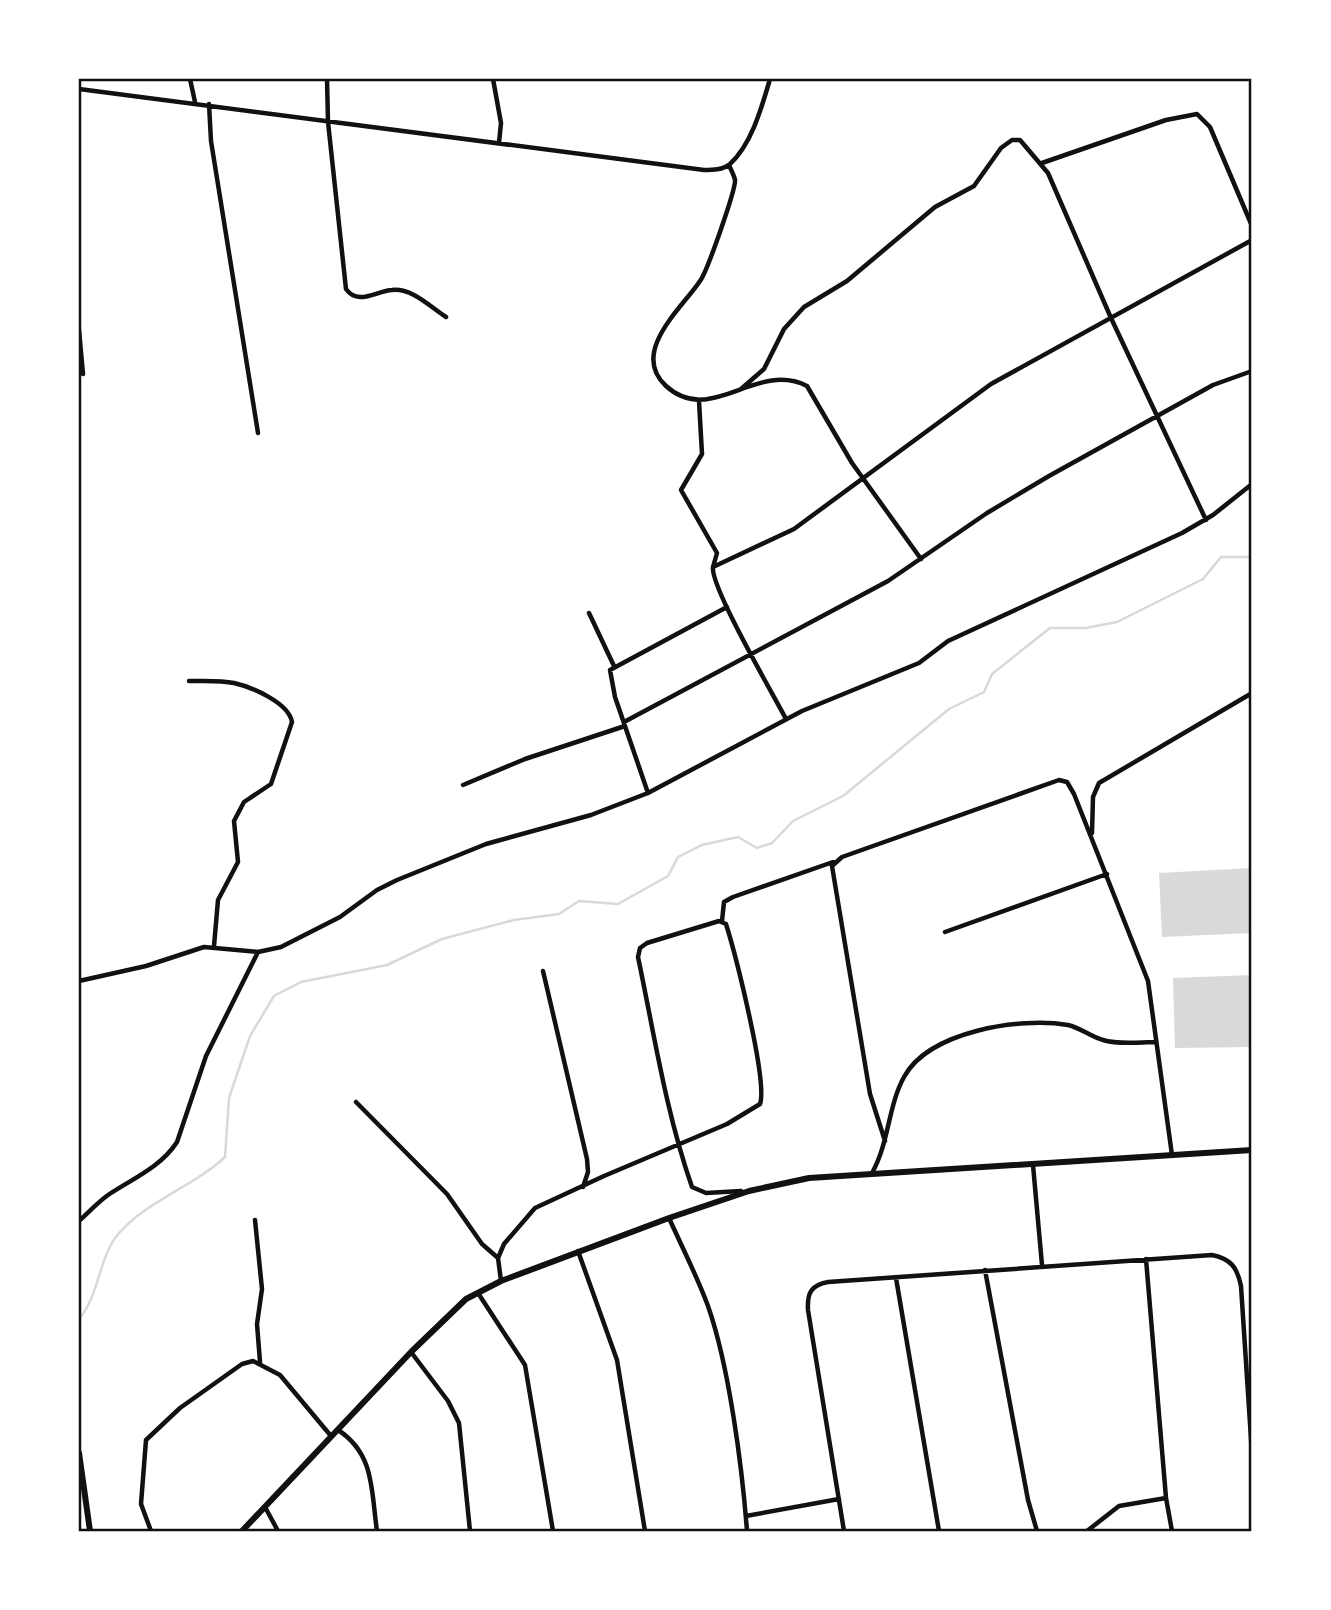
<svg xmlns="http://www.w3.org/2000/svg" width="1331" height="1610" viewBox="0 0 1331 1610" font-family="'Roboto Condensed',sans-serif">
<rect width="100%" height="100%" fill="#fff"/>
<path fill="#d9d9d9" d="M1252,868v65l-90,4 -3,-64z
M1252,975v72l-77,1 -2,-70z"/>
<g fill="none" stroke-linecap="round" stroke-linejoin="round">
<path stroke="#d9d9d9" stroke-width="2.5" d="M79,1319c21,-24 19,-63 41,-87 29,-32 74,-46 105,-75l4,-59 21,-62 24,-40 27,-14 86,-17 55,-26 72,-19 45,-6 20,-13 39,3 50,-28 10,-19 24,-12 36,-8 19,11 15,-5 21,-22 50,-25 106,-87 35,-17 8,-18 58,-46h36l31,-6 86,-43 18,-22h31"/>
<path stroke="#111" stroke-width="4.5" d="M190,79l5,23
M327,79l1,43 18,167c12,17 30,2 46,1 21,-2 38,17 54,27
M493,79l8,44 -2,20
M79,89l625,81c8,0 19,0 26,-6 22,-20 32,-58 40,-85
M209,104l2,37 47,292
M1042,163l124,-43 31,-6 13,13 42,99
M729,165c2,5 5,10 6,15 1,9 -28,92 -35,101 -17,26 -71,71 -34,105 45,41 90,-26 141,0l45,77 69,96
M79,330l4,44
M741,389l23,-20 20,-40 20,-22 43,-26 88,-74 39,-21 27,-38 11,-8h8l28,33 63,145 95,202
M699,401l3,53 -21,36 36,63 -4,14
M589,613l25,53
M189,681c14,0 31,-1 45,2 18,4 55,20 58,39l-21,62 -27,18 -10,19 4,41 -20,38 -4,46
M786,719c-13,-25 -76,-133 -73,-152l81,-38 197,-145 261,-144
M624,722l264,-141 99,-68 62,-37 164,-91 39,-14
M463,785l62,-26 100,-33
M648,793l-33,-96 -5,-27 117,-63
M1092,833l1,-36 6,-14 153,-90
M722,921l2,-19 9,-5 100,-35
M945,932l162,-58
M543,971l44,188 1,13 -5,15
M79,981l67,-15 58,-19 54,5 23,-5 59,-30 37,-27 20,-10 89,-36 105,-29 57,-22 154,-82 117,-48 29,-22 234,-108 31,-18 39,-31
M356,1102l91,92 35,50 16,14
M885,1141l-15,-47 -38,-228 10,-9 217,-77 8,2 7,12 74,187 24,174
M1033,1165l9,100
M872,1173c17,-30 16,-67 32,-96 25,-46 116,-60 164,-52 13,3 23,12 35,15 16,5 37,2 53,2
M669,1218c13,29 28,58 39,88 21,60 34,160 39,225
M255,1220l7,69 -5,35 3,38
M79,1221c9,-8 18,-18 29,-26 24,-16 53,-28 69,-53l29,-86 52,-104
M578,1251l39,109 28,171
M1146,1259l20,239 6,33
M985,1270l43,230 9,31
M896,1278l43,253
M501,1281l-3,-23 6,-14 31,-36 69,-32 123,-52 33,-20c8,-23 -25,-151 -34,-180l-7,-3 -72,22 -7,5 -2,9c16,76 28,156 54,230l14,6 35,-2
M478,1293l47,72 28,166
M411,1352l37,49 11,22 11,108
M338,1430c37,24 33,61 39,101
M265,1507l13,24
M746,1516l93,-17
M151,1531l-10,-27 5,-64 34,-32 62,-44 11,-3 27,14 51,61
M844,1531l-36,-221c-1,-17 3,-25 20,-28l384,-27c19,4 25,12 29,31l11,168
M1087,1531l32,-25 47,-8"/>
<path stroke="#111" stroke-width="6" d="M79,1453l11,78
M242,1531l169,-179 55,-53 35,-18 168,-63 80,-27 60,-13 443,-28"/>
</g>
<rect width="1331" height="1610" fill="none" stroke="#ffffff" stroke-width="161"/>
<rect x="80" y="80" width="1170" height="1450" fill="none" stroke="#111" stroke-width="2.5"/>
</svg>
